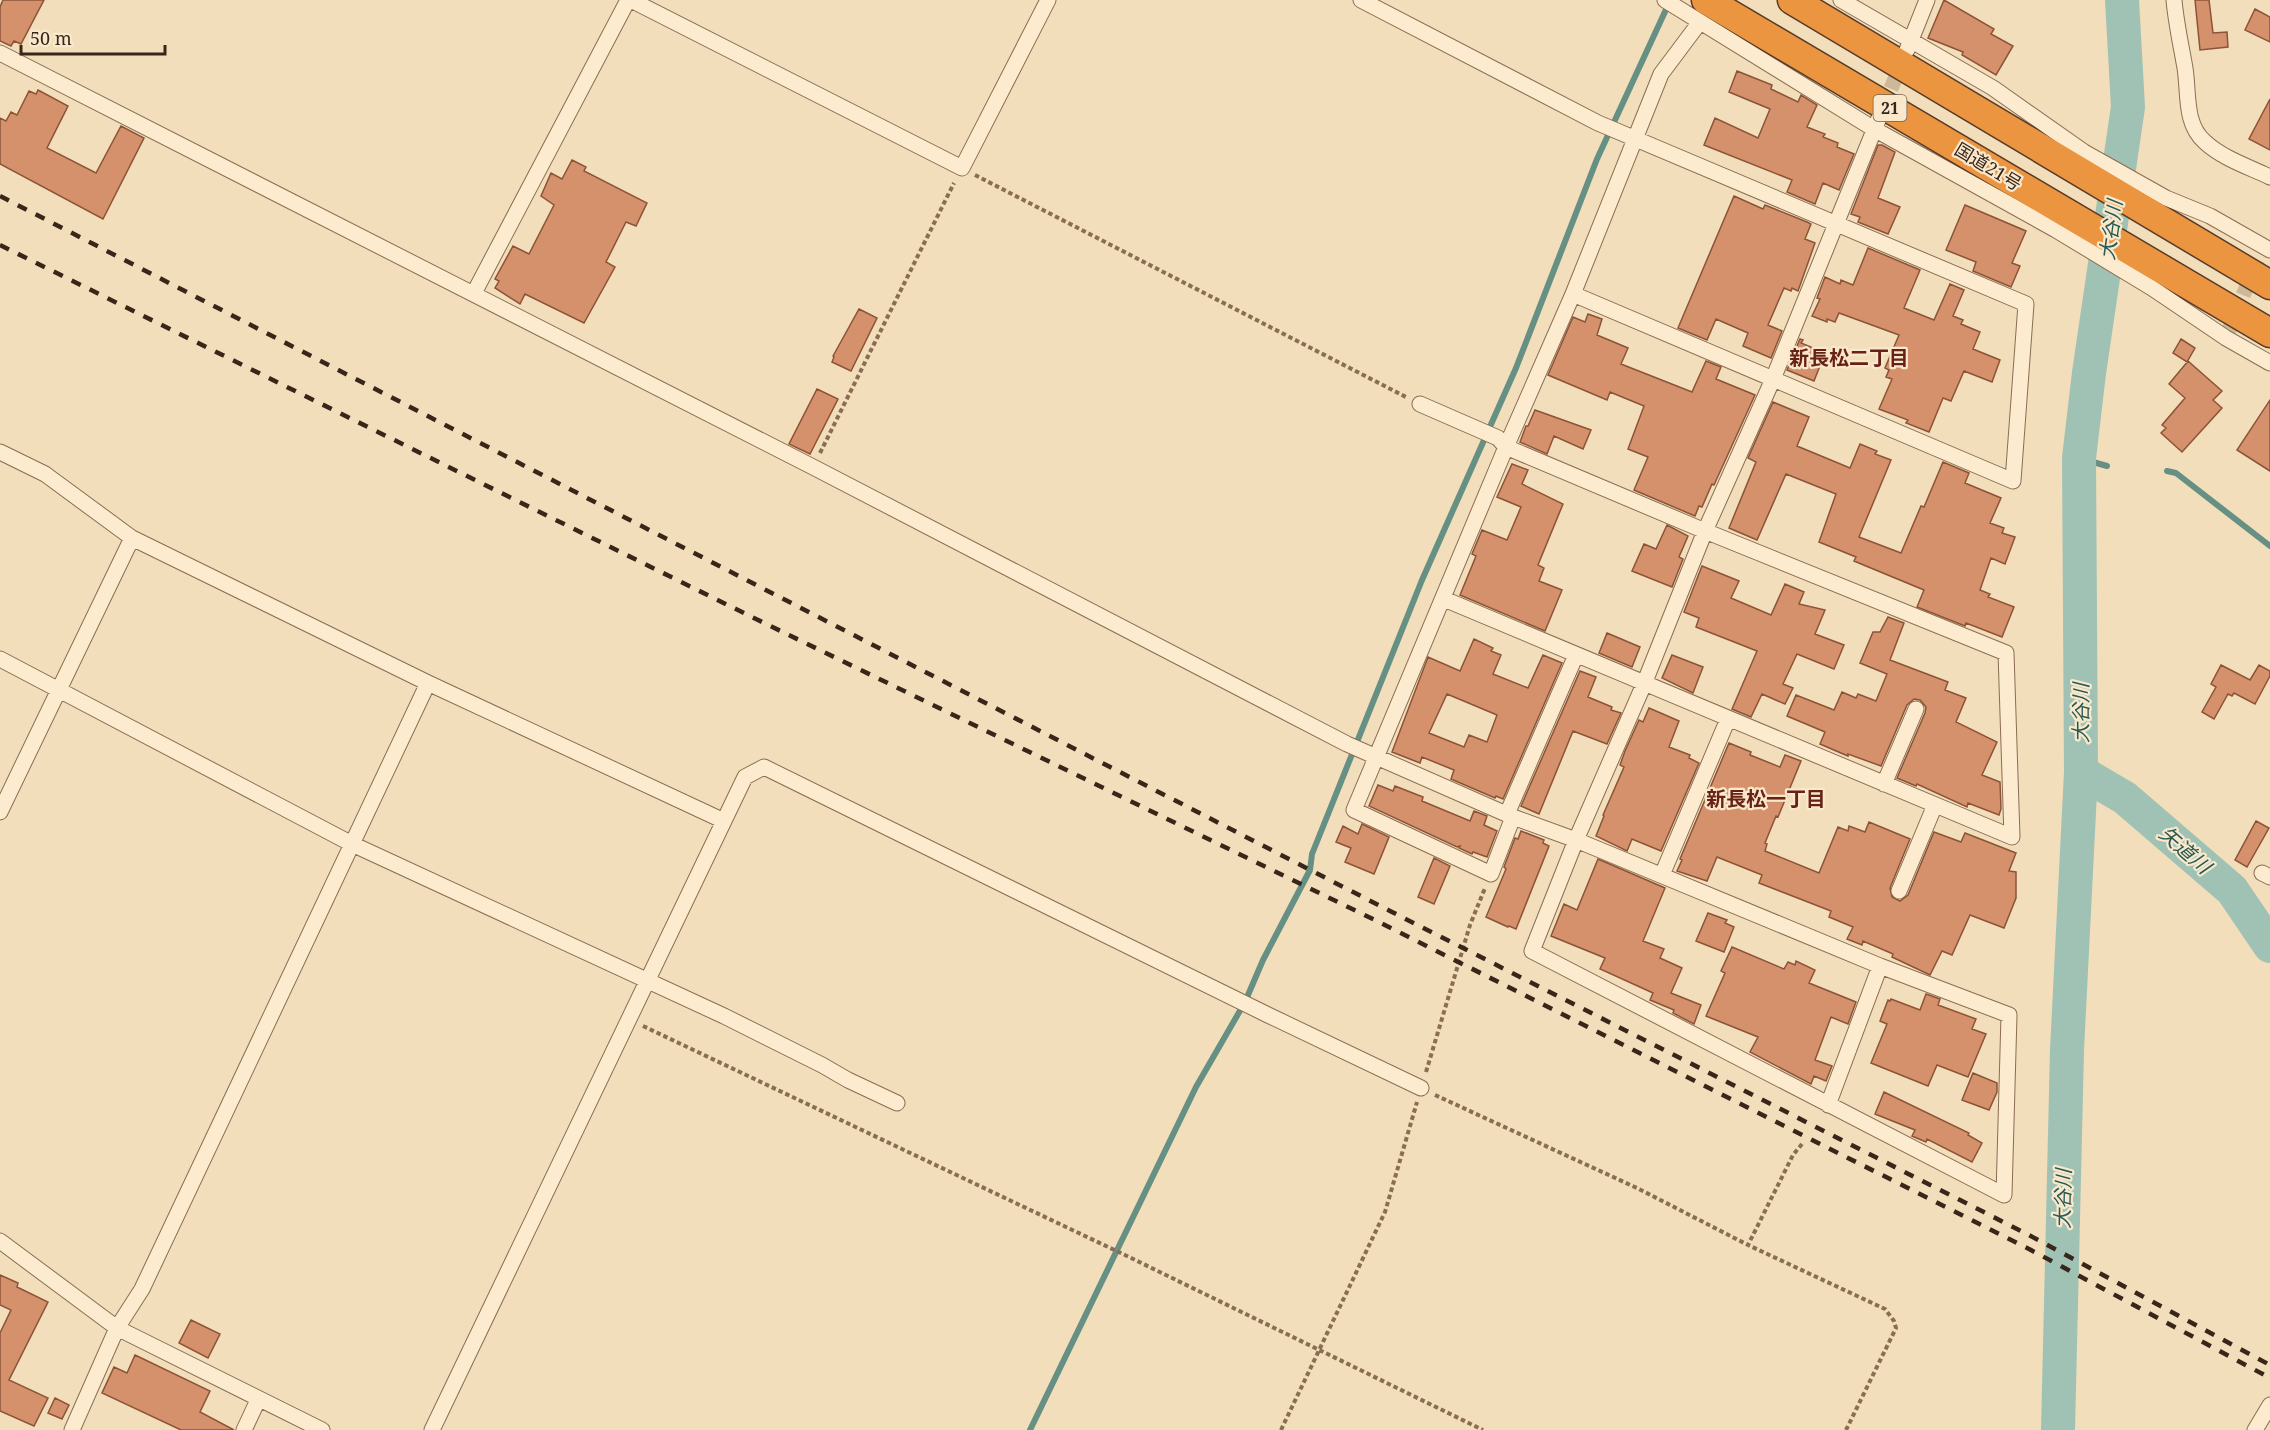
<svg xmlns="http://www.w3.org/2000/svg" width="2270" height="1430" viewBox="0 0 2270 1430" font-family="'Noto Serif','Noto Sans JP',serif">
<rect width="100%" height="100%" fill="#f2deba"/>
<g fill="none" stroke-linecap="round" stroke-linejoin="round">
<path stroke="#669083" stroke-width="6" d="M2079,458l28,8
M2167,471l9,2 94,73
M1030,1430l166,-343 49,-85 18,-42 47,-90 2,-16 110,-274 94,-212 81,-209 72,-156"/>
<path stroke="#9fc2b5" stroke-width="34" d="M2081,772l44,26 107,92 38,56
M2058,1430l9,-380 14,-278 -2,-314 10,-85 39,-266 -6,-107"/>
</g>
<path fill="#d4916c" stroke="#8c5337" stroke-width="1.5" fill-rule="evenodd" d="M3,0h41l-23,44 -7,-3 -3,5 -11,-5v-34z
M1944,0l50,29 -3,5 22,12 -17,29 -34,-20 1,-3 -35,-14z
M2195,0h14l4,33 14,-1 1,15 -28,3z
M2255,9l15,8v25l-25,-12z
M1737,71l35,14 -1,4 27,13 3,-7 16,10 -10,22 18,7 -2,3 15,6 -1,4 17,7 -15,36 -16,-7 -8,21 -28,-12 5,-12 -88,-35 11,-27 43,20 12,-29 -41,-17z
M38,90l30,16 -21,42 49,25 25,-47 23,12 -41,81 -103,-55v-46l6,3 5,-9 6,3 12,-24 7,3z
M2270,99v51l-21,-11z
M1878,145h4l13,7 -17,46 22,9 -12,27 -30,-12 2,-5 -9,-3z
M572,160l14,7 -2,4 63,32 -11,23 -10,-4 -20,40 9,5 -31,56 -59,-29 -5,10 -25,-16 4,-7 -4,-2 18,-33 16,8 25,-49 -13,-9 10,-23 11,6z
M1734,196l29,13 2,-4 42,17 4,2 -6,15 10,4 -17,48 -6,-3 -1,3 -7,-3 -16,37 14,6 -11,27 -28,-12 5,-13 -32,-14 -9,21 -29,-12z
M1965,205l61,26 -14,32 8,3 -9,21 -38,-16 3,-9 -30,-12z
M1868,248l52,22 -16,38 30,12 16,-36 14,6 -11,26 10,4 -2,4 19,8 -7,17 27,11 -8,22 -28,-11 -13,30 -8,-3 -14,34 -23,-9 2,-3 -29,-11 13,-30 -6,-2 3,-7 -4,-2 14,-33 -60,-22 -4,9 -8,-3v3l-15,-6 8,-17 -3,-1 8,-21 15,7 1,-4 12,5z
M859,309l18,9 -26,53 -19,-9 2,-5 -1,-1z
M1588,314l14,5 -5,16 31,13 -7,16 71,28 14,-31 15,6 -5,12 39,16 -41,90 -2,-1 -10,23 -3,-1 -4,10 -61,-26 14,-33 -20,-8 16,-43 -34,-14 -3,8 -59,-25 25,-58 12,5z
M1800,339l3,1 -2,3 24,10 -11,28 -27,-11z
M2181,339l14,9 -8,14 -14,-9z
M2188,361l34,30 -9,9 9,8 -40,44 -21,-19 5,-5 -4,-3 23,-27 -16,-14z
M817,389l21,10 -28,55 -21,-10z
M2270,400v71l-33,-21z
M1773,402l36,15 -12,29 53,22 10,-24 17,7 -2,3 16,6 -32,77 42,16 20,-47 3,1 19,-45 26,11 -4,10 36,15 -11,25 14,5 -2,5 13,4 -10,27 -14,-6 -11,32 10,4 -2,3 26,10 -12,30 -36,-14 -1,3 -48,-19 7,-17 -70,-29 2,-4 -37,-15 17,-48 -50,-20 -29,66 -28,-12 27,-66 -8,-4z
M1535,410l56,20 -8,19 -29,-13 -7,18 -27,-12 6,-16h2z
M1512,464l16,6 -6,14 41,20 -25,61 6,3 -5,13 23,9 -17,41 -85,-36 16,-39 -4,-2 10,-24 25,10 14,-33 -24,-10z
M1667,525l21,11 -9,21 4,2 -11,28 -40,-16 12,-27 12,5z
M1702,566l37,15 -8,17 40,17 14,-31 19,8 -5,12 26,6 -10,24 29,11 -10,24 -37,-15 -14,30 10,4 -8,16 -23,-10 -11,23 -19,-8 25,-58 -61,-24 3,-9 -15,-6z
M1888,617l16,6 -14,37 58,22 -3,8 21,8 -10,24 41,20 -15,33 18,7 1,27 -2,6 -31,-12 -1,4 -50,-23 -1,2 -19,-8 28,-65 1,-6 -6,-7 -6,-1 -7,6 -26,61 -33,-12v2l-28,-12 5,-12 -38,-16 9,-21 38,15 8,-18 14,6 2,-4 18,7 11,-27 -27,-11 13,-31h7z
M1607,633l33,14 -8,20 -33,-14z
M1474,639l19,9 -2,3 10,4 -8,19 35,14 15,-33 19,8 -59,136 -7,-3 -1,2 -44,-19 3,-9 -32,-13 -2,6 -28,-11 36,-95 32,14zM1447,694l50,21 -10,27 -18,-7 -5,12 -35,-14z
M1672,655l31,12 -10,26 -31,-15z
M2221,665l29,15 9,-15 11,6v5l-15,28 -21,-11 -2,3 -4,-2 -14,25 -12,-7 14,-25 -5,-3z
M1580,671l16,6 -8,20 24,10 -1,3 10,3 -14,31 -34,-13 -34,83 -18,-8z
M1649,708l30,13 -10,26 21,8 -1,3 10,5 -38,88 -29,-12 -5,12 -31,-15 8,-20 -1,-1 21,-48 -4,-2 5,-14 14,-31 4,2z
M1729,743l22,9 -1,3 30,12 5,-12 16,6 -23,56 -2,-1 -11,27 2,1 -2,7 54,22 19,-46 10,4 1,-5 16,6 4,-10 41,17 -20,49 2,9 8,4 8,-6 26,-63 27,10 4,-9 51,20 -7,18 7,1v26l-12,30 -34,-13 -18,40 -10,-4 -12,24 -38,-18 1,-3 -30,-13 -1,4 -15,-6 6,-12 -24,-10 2,-6 -72,-28 3,-8 -45,-18 -10,24 -30,-10 5,-11 -2,-1z
M1378,785l15,6 2,-5 28,11 -1,4 48,20 4,-10 13,5 -3,9 13,6 -10,26 -14,-5 -1,2 -13,-6 1,-2 -3,1 -88,-41z
M2256,821l13,7 -22,39 -12,-7z
M1362,824l27,13 -15,37 -29,-12 6,-14 -15,-6 7,-16 15,8z
M1521,831l23,9 -1,3 6,3 -33,83 -7,-3 -1,1 -22,-10 20,-48 -2,-2 11,-29 3,1z
M1434,858l16,8 -16,38 -16,-7z
M1598,859l67,29 -22,53 21,8 -4,9 22,10 -11,25 30,12 -7,19 -21,-11 1,-3 -24,-10 3,-7 -53,-24 5,-11 -54,-22 13,-32 13,6z
M1708,913l19,7 -2,3 9,4 -10,25 -28,-11z
M1732,947l52,22 4,-7 7,3 1,-4 19,9 -6,13 47,19 -8,22 -17,-7 -16,43 17,6 -6,15 -12,-5 -3,8 -61,-32 8,-15 -52,-21 19,-43 -4,-2z
M1926,994l14,5 -2,6 38,14 -4,10 14,5 -18,43 -31,-12 -9,21 -57,-23 16,-39 -7,-3 8,-21 2,1 1,-2 29,11z
M1973,1073l24,10v9l-8,18 -27,-10z
M1884,1092l85,41 -1,2 14,8 -10,19 -45,-23 -1,3 -14,-6 3,-6 -40,-16z
M0,1275l18,8 -1,4 31,15 -39,78 39,18 -14,28 -34,-15v-78l11,-23 -11,-5z
M191,1320l29,14 -12,24 -29,-15z
M135,1355l75,36 -10,21 34,18h-53l-79,-37 12,-26 13,6z
M55,1398l14,7 -7,14 -14,-6z"/>
<g fill="none" stroke-linecap="round" stroke-linejoin="round">
<path stroke="#cdb99a" stroke-width="15" stroke-dasharray="15 8" stroke-linecap="butt" d="M1882,110l21,-50
M2226,338l37,-92"/>
<g stroke="#8a6d53" stroke-width="17">
<path id="street" d="M631,0l331,168 86,-168
M1361,0l237,123 428,181 -13,177 -440,-187
M1665,0l209,129 182,101 96,58 74,50 44,25
M1841,0l152,88 91,64 82,46 44,18 60,34
M2174,0c2,23 7,45 11,68 4,25 -1,56 20,74 17,16 44,25 65,35
M1907,50l20,-50
M0,53l813,414 534,277 166,73 63,23 304,126
M474,293l154,-293
M1420,404l78,34 8,9 199,84 301,122 6,184 -568,-238
M0,452l45,22 87,64 296,145 296,138
M0,659l352,185 372,172 98,49 26,15 49,23
M1884,784l32,-75
M0,812l132,-274
M1507,814l69,-159
M1513,817l-22,57 -137,-64 152,-363 67,-153 88,-220 39,-52
M2262,873l8,4
M1662,875l66,-156
M1899,891l36,-86
M1828,1105l52,-139 129,49 -5,180 -472,-244 44,-111 68,-156 61,-153 68,-152 106,-261
M0,1241l117,87 205,102
M72,1430l45,-102 25,-39 286,-606
M244,1430l14,-30
M432,1430l313,-653 19,-10 504,248 153,73
M2255,1430l15,-25"/>
</g>
<g stroke="#573b28" stroke-width="31">
<path id="highway" d="M1706,0l564,333
M1792,0l478,285"/>
</g>
<path stroke="#8a6d53" stroke-width="4" stroke-dasharray="4.5 3" stroke-linecap="butt" d="M975,175l431,222
M820,453l134,-270
M643,1026l482,229 358,175
M1426,1072l44,-147 15,-37
M1435,1095l202,93 111,57
M1802,1144l-9,11 -45,90 137,64 9,12 2,7 -50,102
M1281,1430l104,-218 32,-110"/>
<use href="#street" stroke="#fcebce" stroke-width="15"/>
<use href="#highway" stroke="#ec9541" stroke-width="28"/>
<path stroke="#38261a" stroke-width="4.5" stroke-dasharray="10 10" stroke-linecap="butt" d="M0,196l1390,715 637,323 243,131
M0,245l756,374 625,304 648,326 241,129"/>
</g>
<g text-anchor="middle" stroke-width="4.5" stroke-linejoin="round" paint-order="stroke">
<rect fill="#f9e8cb" stroke="#72604f" stroke-width="1.5" x="1873.5" y="95" width="33" height="26" rx="4.5"/>
<g font-size="16" font-weight="bold" fill="#38261a">
<text x="1890" y="114">21</text>
</g>
<g font-size="18" fill="#38261a" stroke="#f9e8cb">
<text transform="translate(1988 167) rotate(31)" y="6">国道21号</text>
</g>
<g font-size="20" font-style="italic" fill="#275953" stroke="#f9e8cb">
<text transform="translate(2111 230) rotate(-82)" y="7">大谷川</text>
<text transform="translate(2081 713) rotate(-90)" y="7">大谷川</text>
<text transform="translate(2185 850) rotate(41)" y="7">矢道川</text>
<text transform="translate(2063 1199) rotate(-89)" y="7">大谷川</text>
</g>
<g font-size="20" font-weight="bold" fill="#682115" stroke="#f9e8cb">
<text x="1849" y="365">新長松二丁目</text>
<text x="1766" y="806">新長松一丁目</text>
</g>
</g>
<path d="M21 45v9h144v-9" fill="none" stroke="#38261a" stroke-width="3"/>
<text x="30" y="45" font-size="18" fill="#38261a" stroke="#f9e8cb" stroke-width="4.5" paint-order="stroke">50 m</text>
</svg>
